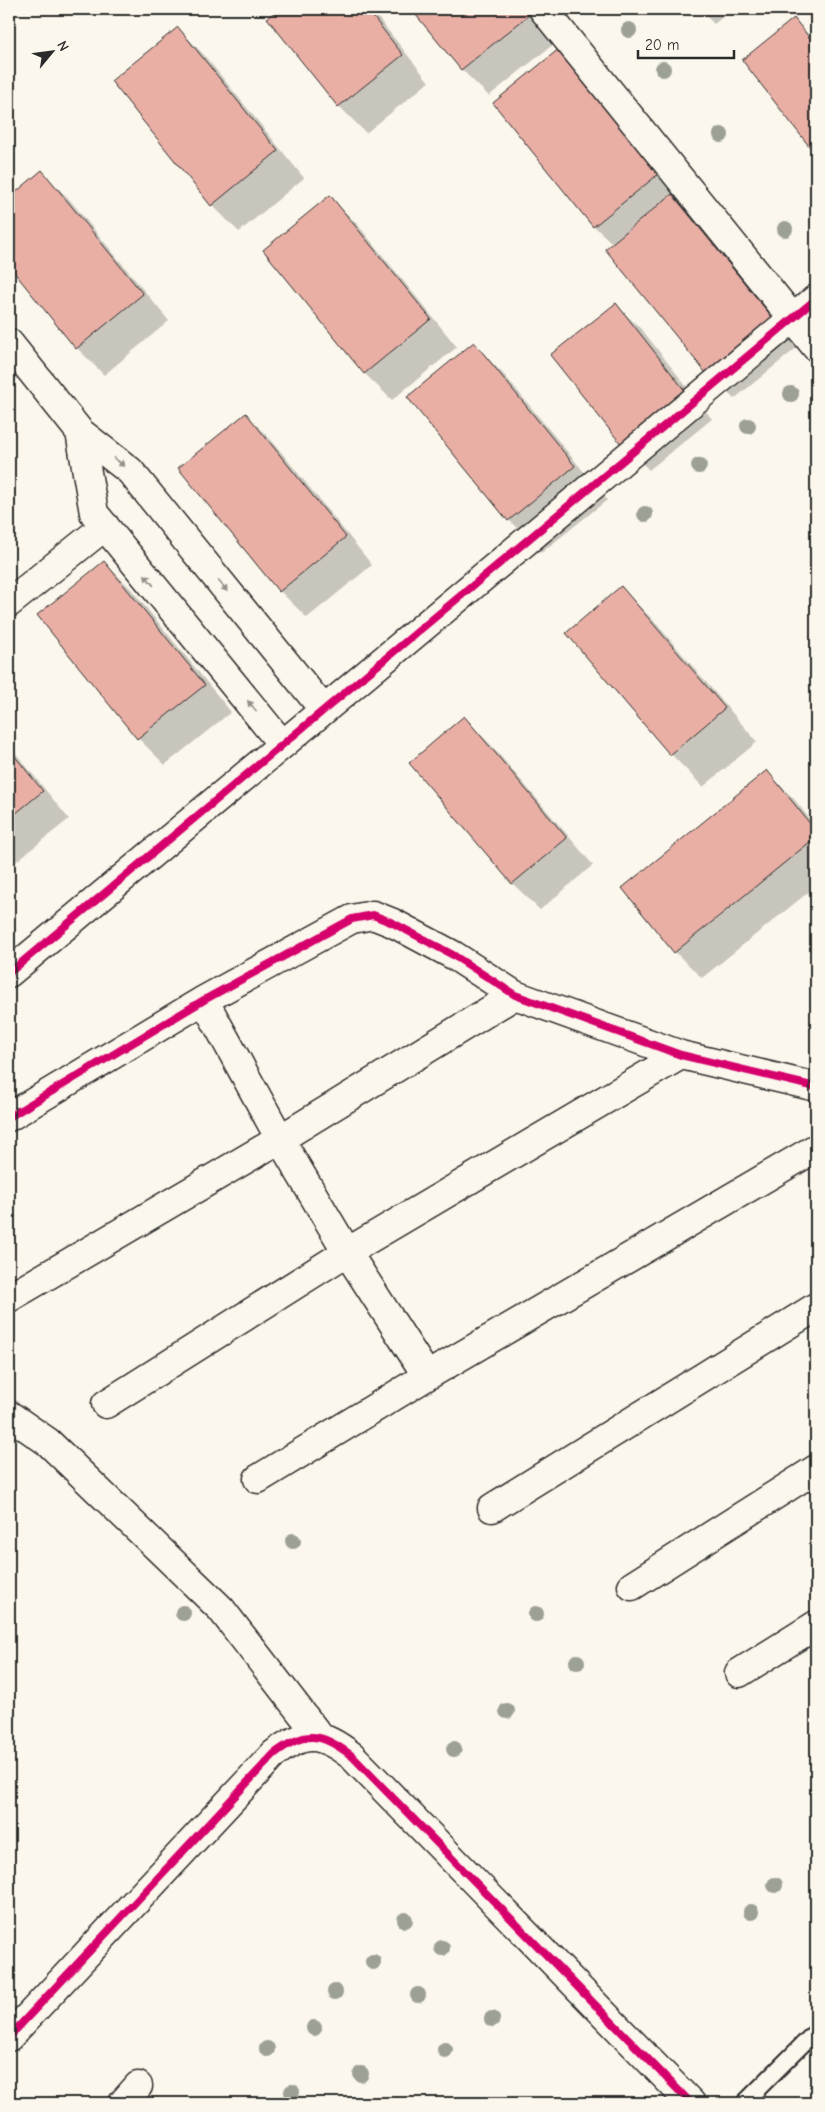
<svg xmlns="http://www.w3.org/2000/svg" width="825" height="2112" viewBox="0 0 825 2112" font-family="'Comic Neue',sans-serif">
<rect width="100%" height="100%" fill="#fbf7ec"/>
<filter id="ink" filterUnits="userSpaceOnUse"><feTurbulence type="fractalNoise" baseFrequency=".02" numOctaves="2"/><feDisplacementMap in="SourceGraphic" scale="10" xChannelSelector="R" yChannelSelector="G"/><feConvolveMatrix kernelMatrix="1 2 1 2 8 2 1 2 1" color-interpolation-filters="sRGB"/></filter>
<g filter="url(#ink)">
<path fill="#0003" d="M281,9h90l58,73 -63,51 -27,-27 -70,-88z
M413,9h114l28,34 -66,53 -27,-26z
M699,9h34l-19,15z
M794,20l22,22v111l-72,-92z
M178,28l26,27 100,123 -65,54 -27,-27z
M560,50l127,149 -6,5 18,19 100,123 -65,53 -27,-27 -94,-128 -19,-18z
M42,172l27,27 100,122 -65,54 -27,-27 -68,-84v-65z
M330,197l27,27 100,123 -65,53 -27,-26 -100,-124z
M616,305l27,26 69,88 -63,51 -27,-27z
M474,344l32,33 101,123 -66,53 -32,-33z
M246,415l27,27 99,123 -65,53 -27,-27 -100,-123z
M104,562l27,27 100,123 -66,53 -27,-27 -99,-122z
M621,588l33,33 103,121 -54,45 -32,-33z
M464,718l27,27 102,120 -53,45 -27,-26 -103,-121z
M9,745l60,74 -60,48z
M767,772l27,27 22,28v59l-114,92 -27,-26z"/>
<path fill="#e9afa5" stroke="#2b2b2b" d="M279,9h88l36,46 -65,52 -71,-89z
M411,9h112l6,6 -68,55z
M794,18l22,28v109l-74,-95z
M178,27l100,124 -67,55 -100,-125z
M560,48l101,124 -68,55 -100,-124z
M42,170l101,124 -67,55 -67,-83v-68z
M672,194l101,124 -67,55 -101,-124z
M330,195l101,124 -67,55 -101,-124z
M616,303l70,89 -65,52 -71,-89z
M474,342l101,124 -67,55 -101,-124z
M246,413l100,124 -67,55 -101,-124z
M104,561l101,124 -68,54 -100,-124z
M621,586l104,122 -55,47 -104,-122z
M464,716l103,122 -55,46 -103,-121z
M9,749l34,42 -34,28z
M767,770l49,61v6l-142,116 -52,-65z"/>
<g fill="none" stroke-linecap="round" stroke-linejoin="round">
<g stroke="#2b2b2b" stroke-width="19">
<path id="lane" d="M744,2103l72,-72"/>
</g>
<g stroke="#2b2b2b" stroke-width="31">
<path id="street" d="M9,343l71,89 50,39 194,239
M80,432l14,81 188,231
M9,603l96,-77
M9,973l807,-674
M204,1000l76,139 67,113 80,124
M9,1117l195,-117 148,-81 21,-4 20,8 60,32 62,40 166,60 135,32
M9,1298l271,-159 235,-144
M106,1404l241,-152 334,-197
M9,1415l39,27 173,167 99,128
M258,1479l169,-103 389,-228
M492,1508l324,-201
M632,1586l184,-117
M739,1673l77,-48
M9,2037l265,-283c31,-24 47,-22 78,2l339,347
M123,2103l15,-17"/>
</g>
<g stroke="#2b2b2b" stroke-width="31">
<path id="secondary" d="M543,9l273,338"/>
</g>
<use href="#lane" stroke="#fbf7ec" stroke-width="15"/>
<use href="#street" stroke="#fbf7ec" stroke-width="28"/>
<use href="#secondary" stroke="#fbf7ec" stroke-width="28"/>
<g stroke="#fbf7ec" stroke-width="11">
<path id="cycleway" d="M9,973l807,-674
M9,1117l195,-117 148,-81 21,-4 20,8 60,32 62,40 166,60 135,32
M9,2037l265,-283c31,-24 47,-22 78,2l339,347"/>
</g>
<use href="#cycleway" stroke="#d6006c" stroke-width="8"/>
</g>
<g fill="#9ca193">
<circle cx="629" cy="30" r="8"/>
<circle cx="663" cy="69" r="8"/>
<circle cx="721" cy="135" r="8"/>
<circle cx="785" cy="229" r="8"/>
<circle cx="791" cy="394" r="8"/>
<circle cx="748" cy="426" r="8"/>
<circle cx="699" cy="466" r="8"/>
<circle cx="645" cy="514" r="8"/>
<circle cx="293" cy="1541" r="8"/>
<circle cx="183" cy="1613" r="8"/>
<circle cx="536" cy="1614" r="8"/>
<circle cx="577" cy="1662" r="8"/>
<circle cx="507" cy="1711" r="8"/>
<circle cx="454" cy="1749" r="8"/>
<circle cx="775" cy="1885" r="8"/>
<circle cx="751" cy="1912" r="8"/>
<circle cx="405" cy="1920" r="8"/>
<circle cx="442" cy="1948" r="8"/>
<circle cx="373" cy="1962" r="8"/>
<circle cx="335" cy="1992" r="8"/>
<circle cx="418" cy="1995" r="8"/>
<circle cx="492" cy="2019" r="8"/>
<circle cx="314" cy="2028" r="8"/>
<circle cx="267" cy="2049" r="8"/>
<circle cx="445" cy="2050" r="8"/>
<circle cx="361" cy="2074" r="8"/>
<circle cx="292" cy="2092" r="8"/>
</g>
<defs><path id="oneway-solid" d="M-6-.8H1V-3.2L6.5 0L1 3.2V.8H-6Z" transform="scale(1.25)"/></defs>
<g fill="#93918c">
<use href="#oneway-solid" transform="translate(119 462) rotate(38)"/>
<use href="#oneway-solid" transform="translate(149 580) rotate(-129)"/>
<use href="#oneway-solid" transform="translate(223 586) rotate(51)"/>
<use href="#oneway-solid" transform="translate(252 706) rotate(-129)"/>
</g>
</g>
<rect width="825" height="2112" fill="none" stroke="#fbf7ec" stroke-width="30"/>
<rect x="15" y="15" width="795" height="2082" fill="none" stroke="#2b2b2b" stroke-width="2" filter="url(#ink)"/>
<g transform="translate(52 52) rotate(61)" stroke="#fbf7ec" stroke-width="4" paint-order="stroke">
<path d="M0-4L9 19L0 12L-9 19Z" fill="#2b2b2b"/>
<text y="-8" font-size="14" font-weight="bold" text-anchor="middle" fill="#2b2b2b">N</text>
</g>
<path d="M638 50v8h96v-8" fill="none" stroke="#2b2b2b" stroke-width="2.5"/>
<text x="645" y="50" font-size="15" fill="#2b2b2b" stroke="#fbf7ec" stroke-width="4" paint-order="stroke">20 m</text>
</svg>
